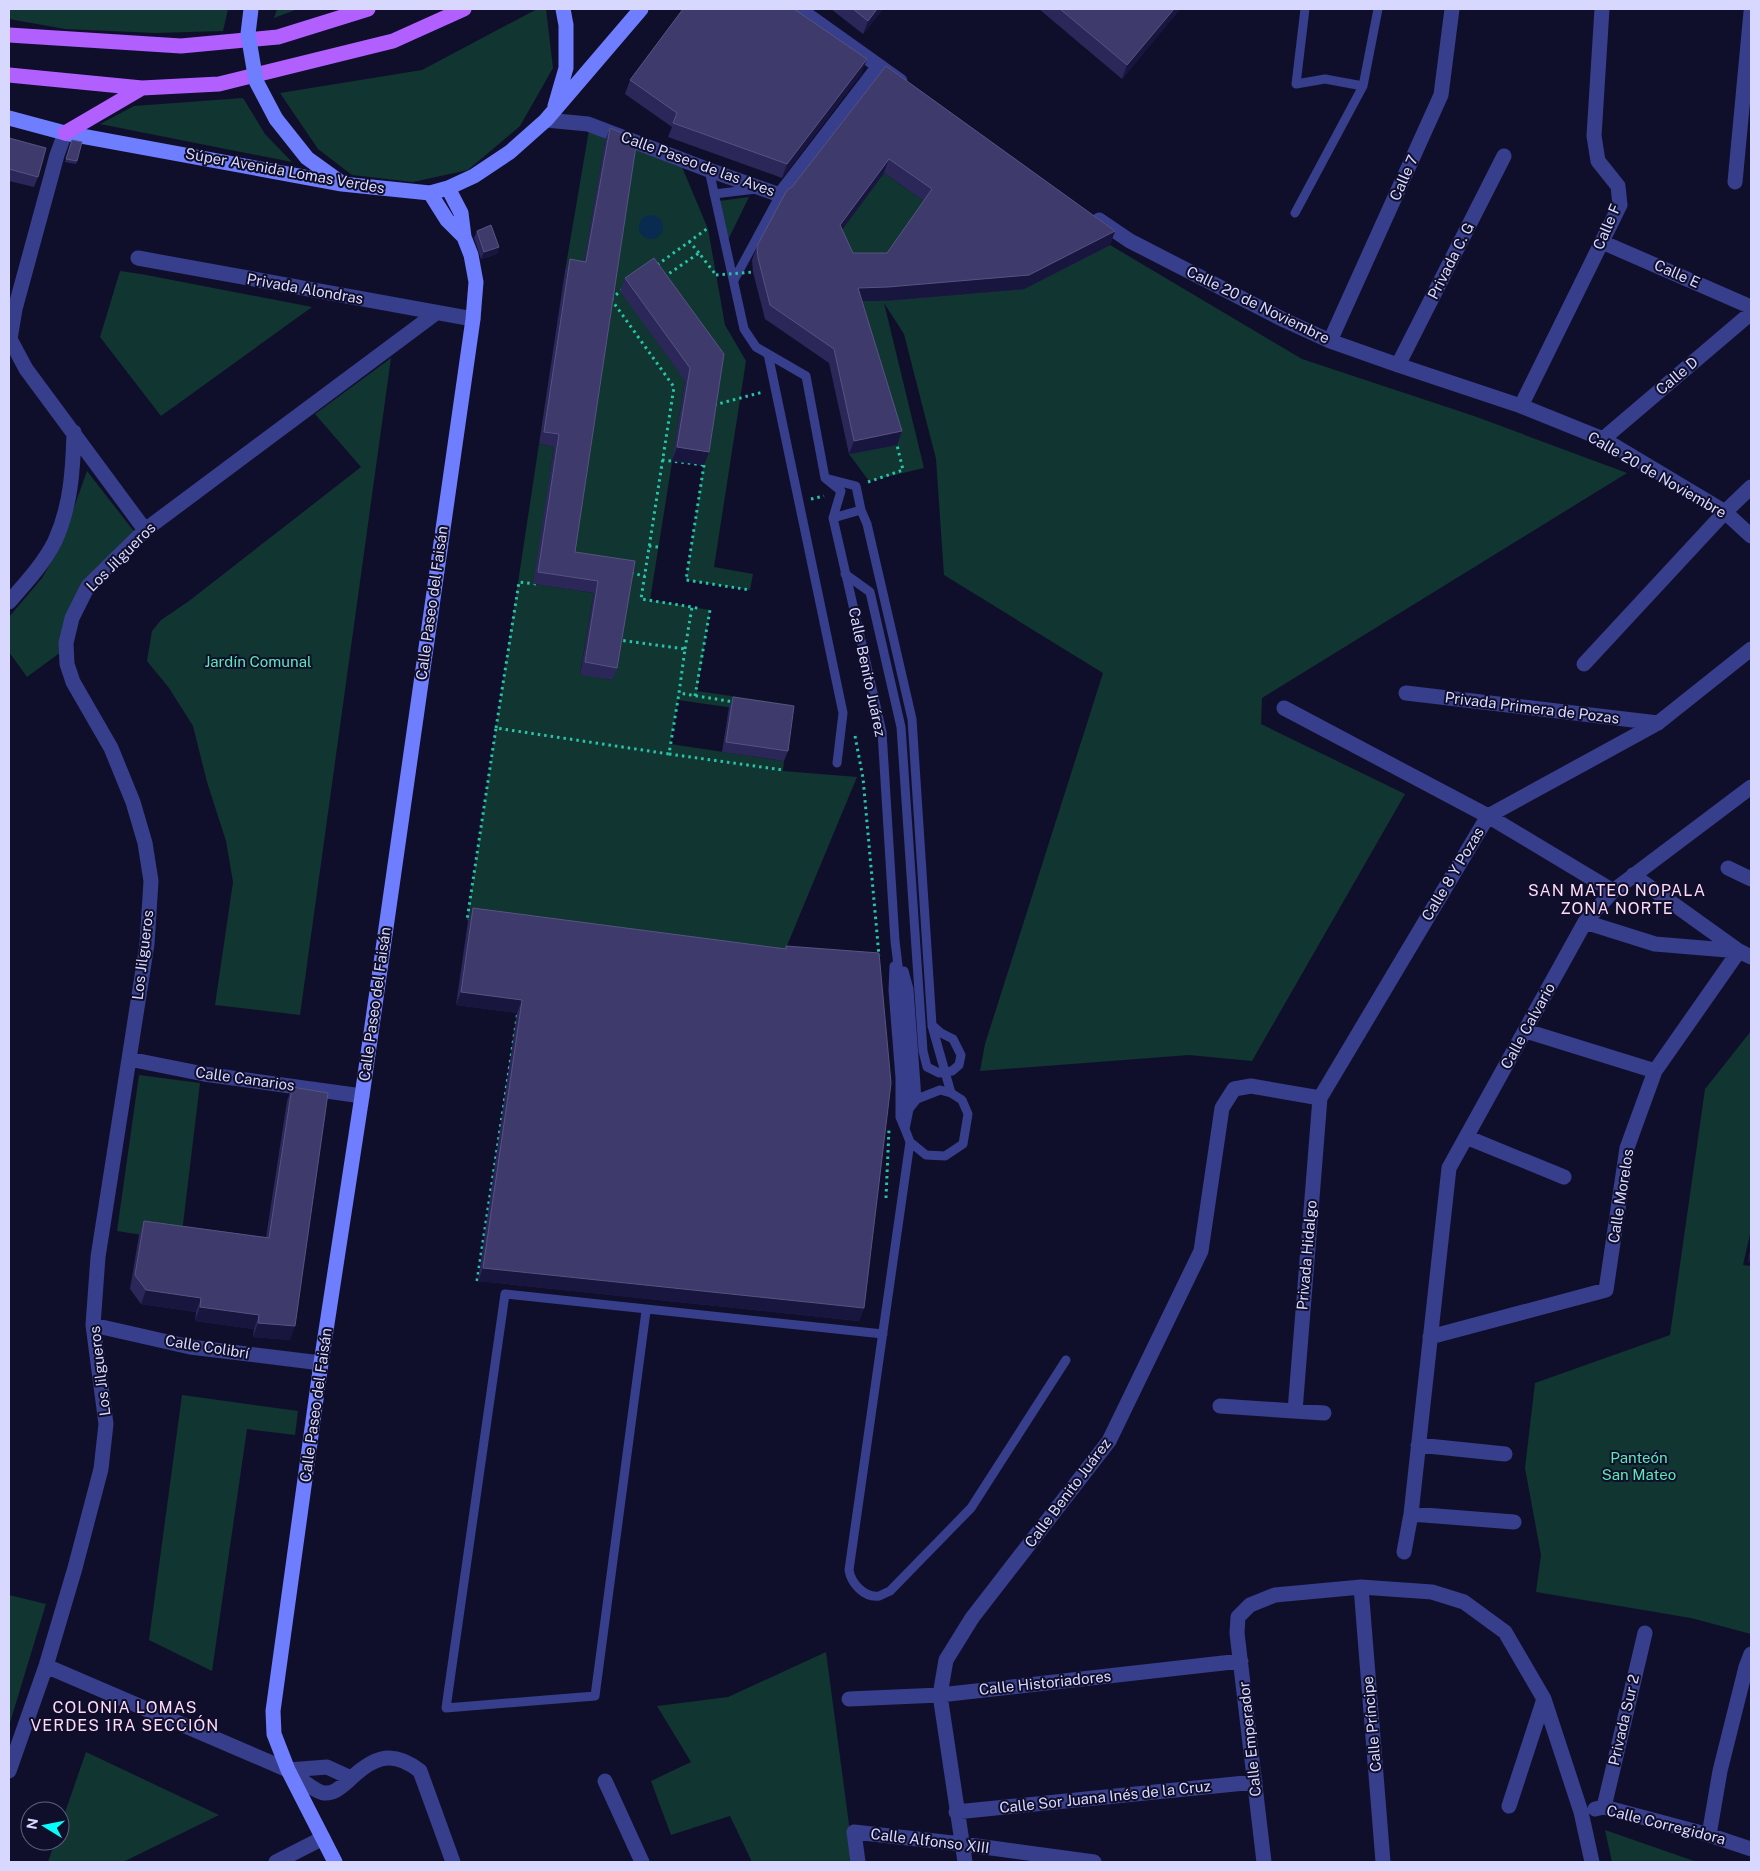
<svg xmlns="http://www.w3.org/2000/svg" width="1760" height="1871" viewBox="0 0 1760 1871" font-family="'Public Sans',sans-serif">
<rect width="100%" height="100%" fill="#100f2b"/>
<path fill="#113530" d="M9,9h219l-5,22 -68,2 -90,-4 -56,-10z
M277,9h21l-24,9z
M537,9h9l7,59 -33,58 -52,44 -55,12 -61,-7 -34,-26 -38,-56 142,-23z
M243,98l22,36 27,28 -192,-38 34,-18z
M589,130l17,6 -24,138 -17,-3z
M633,148l49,19 26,62 17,96 21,36 -32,206 39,7 -3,16 -64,-10 33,-213 -34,14 -35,219 60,10 -13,81 95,14 -1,11 -113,-16 -8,44 114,17 -1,10 74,6 -76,183 -314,-40 72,-476 15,3 -20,137 60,9 -14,81 33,6 18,-106 -60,-10z
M884,173l43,30 -45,64h-34l-13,-28z
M749,197l-23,47 -7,-43z
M1110,245l192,114 172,57 153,57 -365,225 -1,26 144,70 -153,267 -63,-6 -209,16 5,-27 118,-371 -159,-98 -8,-116 -32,-125 -20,-31 40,165 -55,13 -20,-27 48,-9 -44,-144h30l141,-12z
M120,271l21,3 171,33 -151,109 -61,-79z
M391,358l-91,657 -85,-10 18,-123 -7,-41 -19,-59 -14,-56 -24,-38 -22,-27 5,-30 9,-11 28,-19 172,-134 -46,-53z
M87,471l49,63 -32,30 -43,88 -34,25 -18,-25v-35l33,-39 18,-31z
M1751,1031v199l-8,35 8,1v368l-60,-16 -155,-26 5,-37 -16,-87 10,-85 135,-48 35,-246z
M139,1075l61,8 -19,158 -64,-10z
M182,1395l116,16 -3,24 -48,-6 -35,242 -63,-31z
M9,1595l37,9 -37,122z
M826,1652l28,210h-102l-22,-46 -59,19 -20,-54 40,-19 -34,-56 71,-9z
M86,1752l133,63 -96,47h-75l7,-21h5v-14z
M1605,1830l92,32h-85z"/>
<path fill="#092b4f" d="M639 227a12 12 0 1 1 24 0a12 12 0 1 1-24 0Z"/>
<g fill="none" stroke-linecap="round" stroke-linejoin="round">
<path stroke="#28c4a8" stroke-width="3" stroke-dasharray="2.5 4" stroke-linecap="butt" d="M689,241l10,12
M657,265l51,-37
M664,277l35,-24 17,22
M611,299l12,-10
M611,299l63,88 -33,212 51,8
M714,405l49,-13
M662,460l42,5v-3
M704,465l-18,115 64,10
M868,482l35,-12 -6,-25
M811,499l13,-3
M649,546l9,1
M631,573l14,3
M620,638l-1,2 66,9 -6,44 55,9
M685,649l7,-42 9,2
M695,696l15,-86
M496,728l23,-146 18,2
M855,736l8,42 16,178
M669,754l114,16
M471,921l-4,-1 29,-192 173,26 10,-61
M886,1198l3,-69
M477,1281l41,-270"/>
<path stroke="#373e8c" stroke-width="9" d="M1305,9l-9,75 29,-5 38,7
M709,170l35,159 12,18 50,29 19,102 16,13 -8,27 49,214 13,209 6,49 8,119
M714,194l42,-5
M1295,213l68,-127 15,-77
M734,280l46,-85
M768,354l75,359 -6,50
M825,478l31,8 5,24 6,14 45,195 20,306 9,8 12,6 8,16 -2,10 -7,6 -13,2 -12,-6 -4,-16 -22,-324 -31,-135 -25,-18
M833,518l28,-8
M894,966l-1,24 7,88v39l5,12 5,13 16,13 19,1 18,-12 5,-30 -6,-14 -11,-7 -11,-3 -23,9 -8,10 -4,20
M904,971l5,18 8,110
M932,1026l19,67
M910,1142l-61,428c2,13 15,28 30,26 3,-1 8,-4 11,-5l81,-83 95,-148
M646,1311l-51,385 -149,12 59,-414 378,40"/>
<path stroke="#373e8c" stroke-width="15" d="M799,9l101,72
M546,120l42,4 121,46 71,25 99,-129
M65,133l-8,22 -42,154 -5,30 16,30 119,161
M1735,182l16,-170
M1099,220l31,21 154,79 46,21 68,24 123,41 82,33 122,73 26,24
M1602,242l149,65
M138,258l335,61
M1330,341l111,-246 11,-86
M1398,365l106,-209
M1521,406l99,-201 -2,-19 -20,-25 -4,-25 8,-127
M1603,439l148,-126
M9,602c16,-18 36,-40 46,-61 16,-35 18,-72 19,-109
M1584,664l141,-152 26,-25
M1406,693l252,30
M1284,708l204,108 125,75
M1728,868l23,11
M1633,875l106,76 12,6
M1585,922l70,22 84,7
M1526,1031l129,40
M129,1059l75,15 158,22
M1466,1137l98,40
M93,1325l97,22 131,16
M1430,1337l176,-47 21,-142 28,-77 84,-120
M1220,1406l104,7
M1295,1411l25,-313 168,-282 170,-93 93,-74
M1418,1445l87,9
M1411,1514l103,8
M1404,1552l7,-38 38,-346 136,-246 28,-31 138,-104
M1361,1587l22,275
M46,1666l242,104c9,6 27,22 36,23 10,1 17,-6 24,-12 24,-23 43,-33 72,-10l33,91
M849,1699l91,-4 301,-34
M288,1770l39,-3 24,11
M9,1771l37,-105 29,-98 26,-99 5,-45 -13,-99 5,-68 49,-313 4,-63 -6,-38 -12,-41 -22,-54 -38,-66 -6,-18 -1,-21 6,-25 16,-32 57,-56 291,-217
M605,1781l37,81
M1509,1806l35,-107
M1604,1807l41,-174
M1595,1809l9,-2 105,28 42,14
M956,1812l299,-30
M1709,1835l11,-64 26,-104 5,-13
M276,1862l47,-24
M858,1862l-4,-30 108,12 132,18
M965,1862l-25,-167 6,-35 26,-42 137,-177 92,-190 21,-143 12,-19 17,-3 69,12
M1264,1862l-27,-229 1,-16 12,-12 25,-10 86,-8 71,5 32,10 41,30 39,67 37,113 11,50"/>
<path stroke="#6f7dff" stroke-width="15" d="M555,106l11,-38v-43l-3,-16
M9,118l56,15 277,51 88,9 18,-5 26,-12 36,-24 36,-32 95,-111
M276,119l31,39 32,23
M448,188l13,25 3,24
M335,1862l-47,-92 -14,-36 -1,-23 48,-348 41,-267 111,-777 3,-37 -5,-27 -7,-18 -17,-17 -17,-27"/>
<path stroke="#b15fff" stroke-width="15" d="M9,35l172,11 97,-9 90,-28
M9,75l133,13 77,-4 174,-43 71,-32
M65,133l77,-45"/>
<path stroke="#28c4a8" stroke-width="3" stroke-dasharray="2.5 4" stroke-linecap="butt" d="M716,275l37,-3"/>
<path stroke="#6f7dff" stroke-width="15" d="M251,9l-3,25 8,47 20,38"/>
</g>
<path fill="#2b2759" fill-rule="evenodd" d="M831,9h52l-20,25z
M1039,9h141l-58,70z
M886,66l229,165 -5,14 -86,44 -141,12h-21l40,130 -5,14 -48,9 -20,-91 -64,-44 -12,-47 -1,-12 5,-14 35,-59zM884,173l40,28 -37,52h-34l-11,-24z
M862,73l-80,105 -114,-41 4,-10 -47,-33 5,-14z
M610,128l-35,424 60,9 -18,107 -4,12 -33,-5 14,-82 -61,-9 21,-137 -15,-3 26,-173 5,-12 14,2 21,-120z
M9,138l29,39 -4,10 -25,-6z
M72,140l5,21 -1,3 -11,-2z
M477,231l22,16 -2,7 -16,5 -7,-21z
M625,278l99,76 -20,111 -32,-4 13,-80 -65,-90z
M733,697l55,54 -4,10 -62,-9 7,-45z
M473,908l312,41 1,-3 78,362 -5,13 -381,-40 39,-268 -61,-8 12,-84z
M292,1087l-2,253 -37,-3 1,-8 -59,-8 1,-9 -55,-8 -11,-15 9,-54 5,-14 122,16 21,-136z
M1751,1246v16h-3z"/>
<path fill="#18163f" d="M877,9h6l-20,25 5,-13z
M1174,9h6l-58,70 5,-14z
M867,59l-5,14 -80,105 5,-14z
M889,159l-5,14 -49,66 5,-14z
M1115,231l-5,14 -86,44 -141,12h-30l5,-13z
M499,247l-2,7 -16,5 3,-7z
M902,431l-5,14 -48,9 5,-13z
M677,447l32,5 -5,13 -32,-4z
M461,992l61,8 -5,13 -61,-8z
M1751,1252v10h-3z
M483,1268l381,40 -5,13 -381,-40z
M146,1290l55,8 -5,14 -55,-8z
M200,1307l59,8 -5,14 -59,-8z
M258,1323l37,3 -5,14 -37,-3z"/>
<path fill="#3e3a6b" stroke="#565382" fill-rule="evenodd" d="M683,9h111l73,50 -80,105 -114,-41 4,-10 -47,-33z
M853,9h24l-9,12z
M1060,9h114l-47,56z
M886,66l229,165 -86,44 -141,12 -30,1 44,143 -48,10 -20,-92 -64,-44 -12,-47 -1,-12 30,-56 5,-3zM889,159l43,30 -45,64h-34l-13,-28z
M610,128l27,11 -62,413 60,9 -18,107 -32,-6 13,-81 -60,-9 21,-138 -15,-2 26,-173 16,3z
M9,138l37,10 -8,29 -29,-8z
M72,140l10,2 -5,19 -11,-2z
M491,225l8,22 -15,5 -7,-21z
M654,258l70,96 -15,98 -32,-5 13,-79 -65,-90z
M733,697l61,9 -6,45 -62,-9z
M473,908l313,41v-3l93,7 12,130 -27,225 -381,-40 39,-268 -61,-8z
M292,1087l36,6 -33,233 -37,-3 1,-8 -59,-8 1,-9 -55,-8 -11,-15 9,-54 125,17z"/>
<g text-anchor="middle" stroke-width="4" stroke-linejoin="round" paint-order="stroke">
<g font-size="15" fill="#d8d8ff" stroke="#100f2b">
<text transform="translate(698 164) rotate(20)" y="5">Calle Paseo de las Aves</text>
<text transform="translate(285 171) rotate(10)" y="5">Súper Avenida Lomas Verdes</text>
<text transform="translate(1404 178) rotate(-66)" y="5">Calle 7</text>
<text transform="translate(1607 227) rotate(-67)" y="5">Calle F</text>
<text transform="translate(1451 261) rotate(-63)" y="5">Privada C. G</text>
<text transform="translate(1677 274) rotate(24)" y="5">Calle E</text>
<text transform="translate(305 289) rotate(10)" y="5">Privada Alondras</text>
<text transform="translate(1258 305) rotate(26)" y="5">Calle 20 de Noviembre</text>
<text transform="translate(1677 376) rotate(-40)" y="5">Calle D</text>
<text transform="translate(1657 475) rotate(30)" y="5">Calle 20 de Noviembre</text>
<text transform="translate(121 557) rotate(-45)" y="5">Los Jilgueros</text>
<text transform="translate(432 603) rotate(-82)" y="5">Calle Paseo del Faisán</text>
<text transform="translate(867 672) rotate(78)" y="5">Calle Benito Juárez</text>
<text transform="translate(1532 708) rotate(7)" y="5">Privada Primera de Pozas</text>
<text transform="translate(1453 874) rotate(-59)" y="5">Calle 8 Y Pozas</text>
<text transform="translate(143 955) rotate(-83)" y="5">Los Jilgueros</text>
<text transform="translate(375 1004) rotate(-82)" y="5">Calle Paseo del Faisán</text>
<text transform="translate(1528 1026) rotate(-61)" y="5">Calle Calvario</text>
<text transform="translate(245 1079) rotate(8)" y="5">Calle Canarios</text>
<text transform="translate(1621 1196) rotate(-81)" y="5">Calle Morelos</text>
<text transform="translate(1307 1255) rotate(-85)" y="5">Privada Hidalgo</text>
<text transform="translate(207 1347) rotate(9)" y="5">Calle Colibrí</text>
<text transform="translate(100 1371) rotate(-97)" y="5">Los Jilgueros</text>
<text transform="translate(316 1405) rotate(-82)" y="5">Calle Paseo del Faisán</text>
<text transform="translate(1068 1493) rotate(-53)" y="5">Calle Benito Juárez</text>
<text transform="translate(1045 1683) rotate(-6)" y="5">Calle Historiadores</text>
<text transform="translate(1624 1720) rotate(-77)" y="5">Privada Sur 2</text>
<text transform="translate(1372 1724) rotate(-95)" y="5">Calle Príncipe</text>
<text transform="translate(1250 1739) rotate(-96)" y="5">Calle Emperador</text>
<text transform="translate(1105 1797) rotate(-6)" y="5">Calle Sor Juana Inés de la Cruz</text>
<text transform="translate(1666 1825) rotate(14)" y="5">Calle Corregidora</text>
<text transform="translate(930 1841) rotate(7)" y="5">Calle Alfonso XIII</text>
</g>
<g font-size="15" fill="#5be8b4" stroke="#100f2b">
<text x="258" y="667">Jardín Comunal</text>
<text x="1639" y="1463">Panteón<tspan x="1639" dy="17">San Mateo</tspan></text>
</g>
<g font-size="16" letter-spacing="1" fill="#ffdaf6" stroke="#100f2b">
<text x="1617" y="896">SAN MATEO NOPALA<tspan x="1617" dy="18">ZONA NORTE</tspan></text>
<text x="125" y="1713">COLONIA LOMAS<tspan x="125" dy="18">VERDES 1RA SECCIÓN</tspan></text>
</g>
</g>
<rect width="1760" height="1871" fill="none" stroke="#d8d8ff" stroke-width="20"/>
<g transform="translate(45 1826) rotate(280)"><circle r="24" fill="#100f2b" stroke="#605f80"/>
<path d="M0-4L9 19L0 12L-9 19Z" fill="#04fffb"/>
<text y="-8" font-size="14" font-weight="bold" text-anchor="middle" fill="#d8d8ff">N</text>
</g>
</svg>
